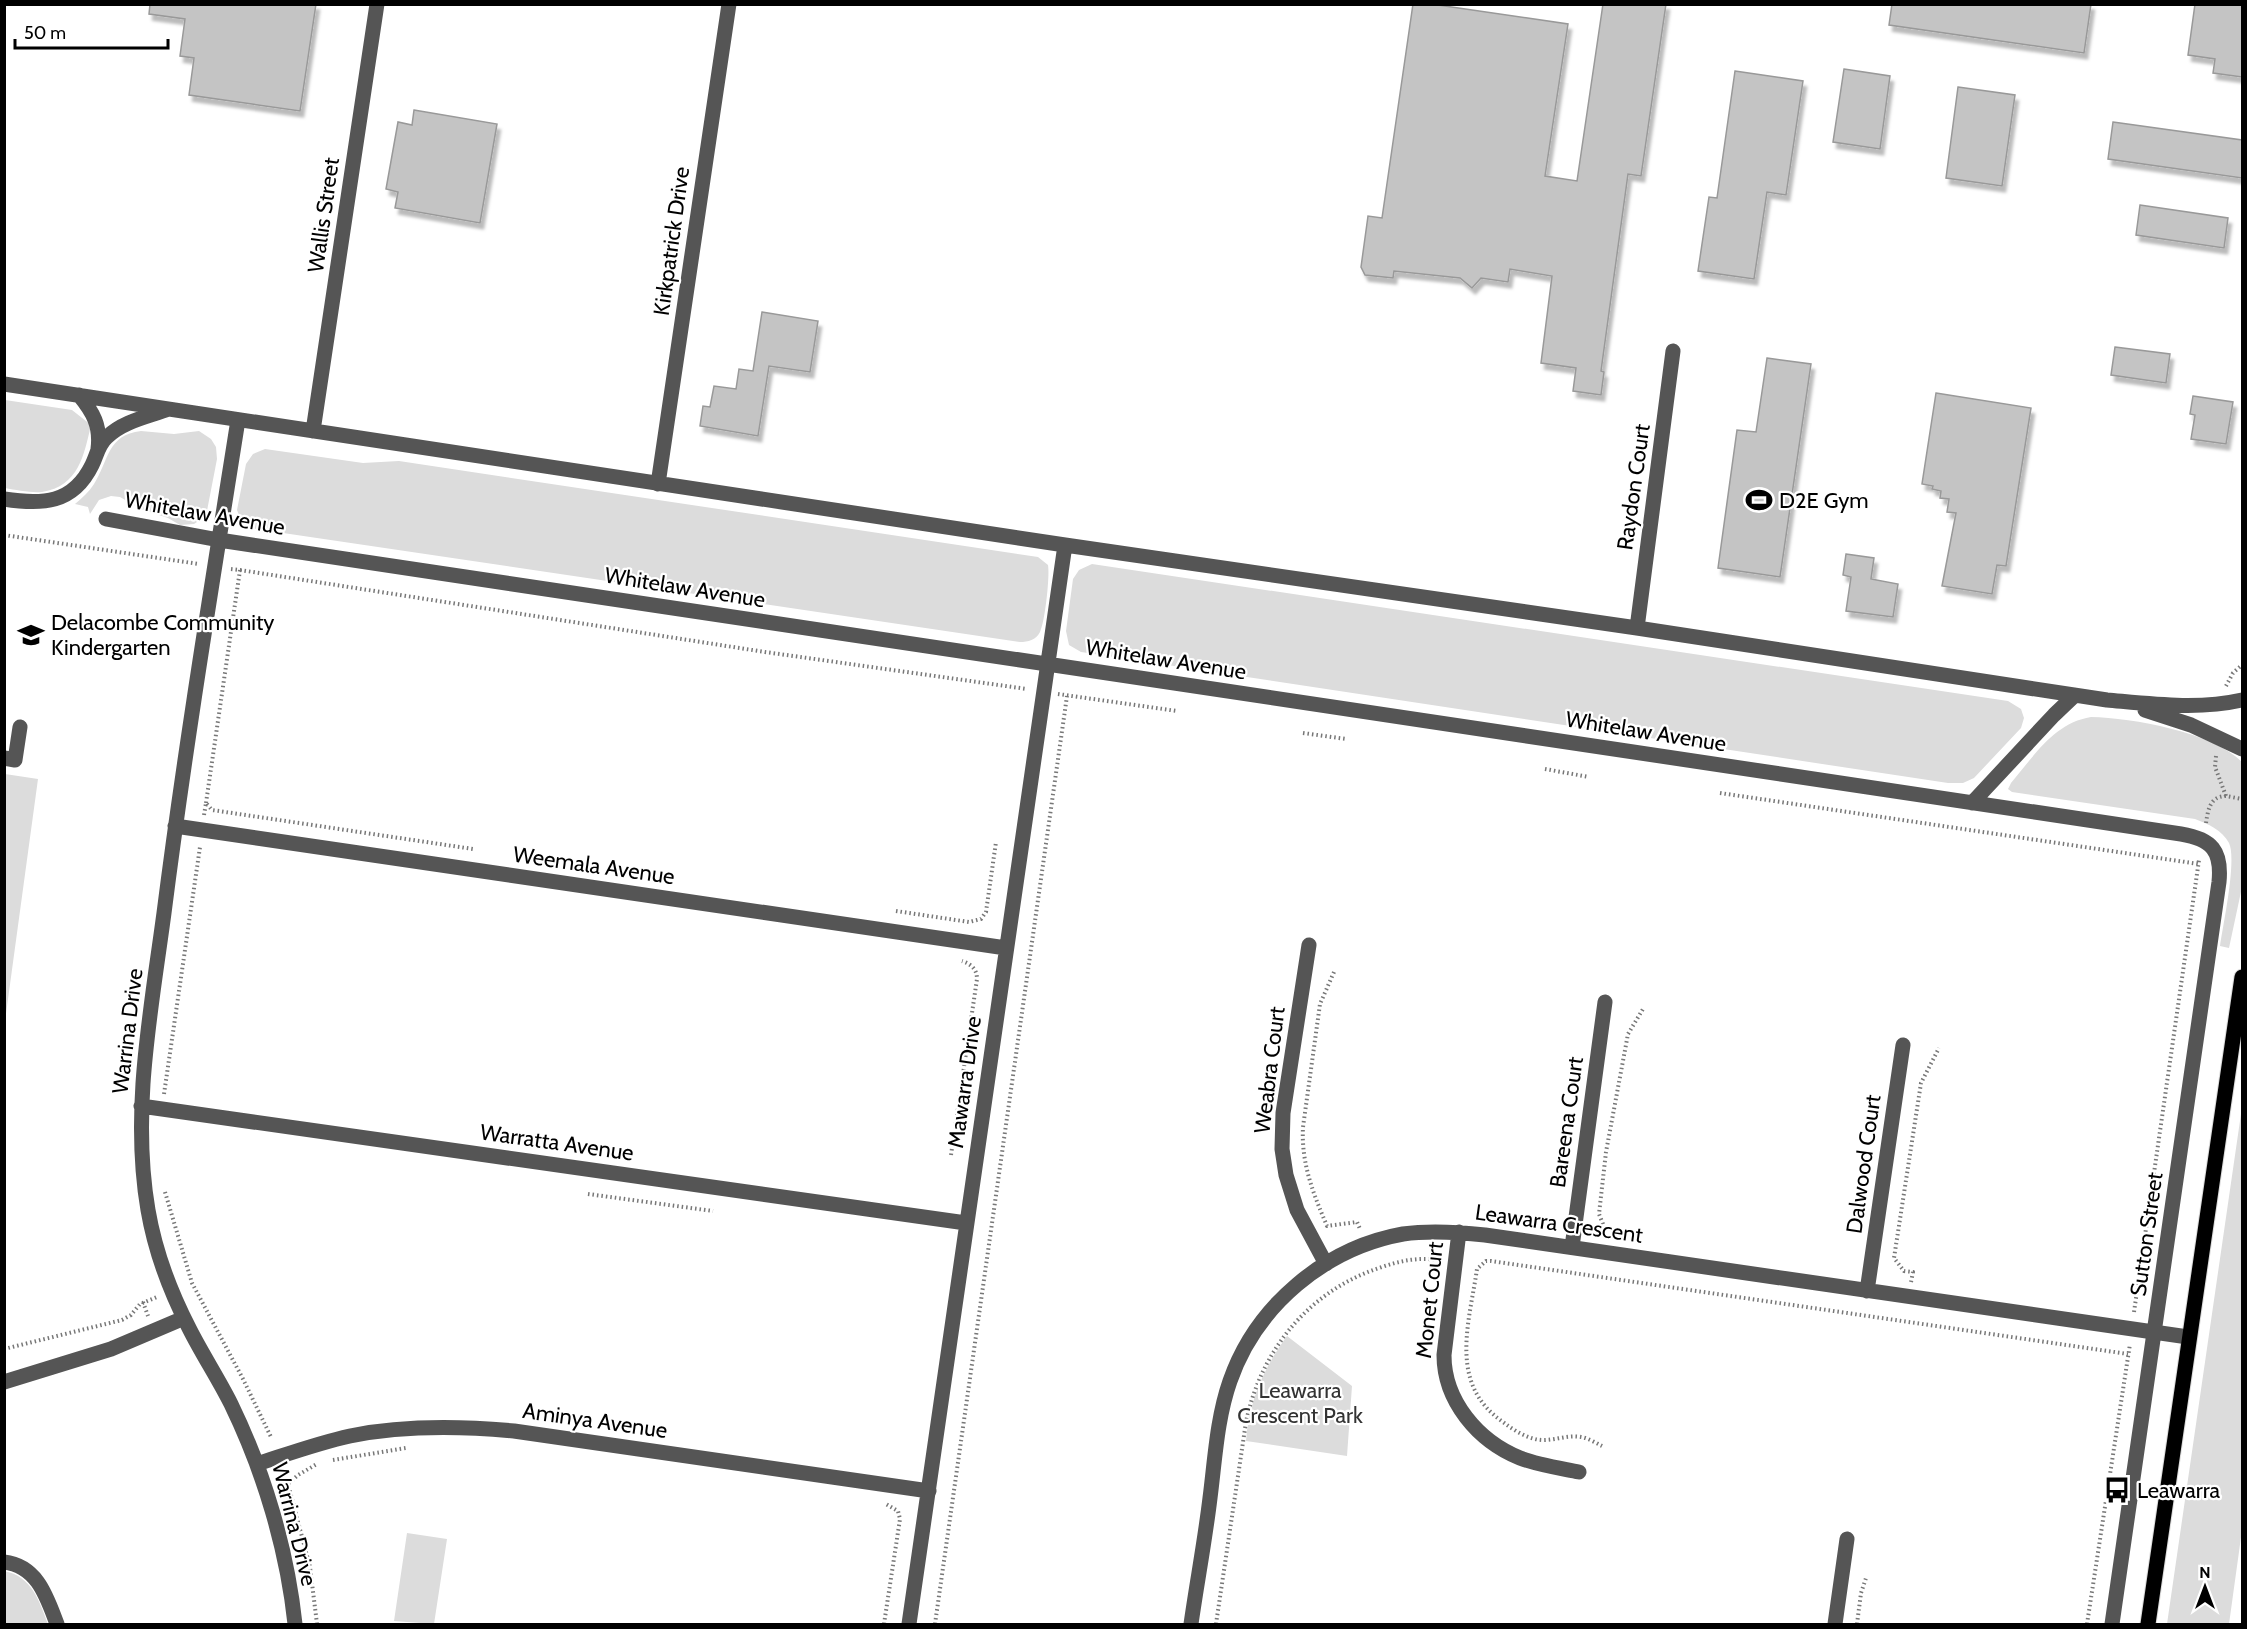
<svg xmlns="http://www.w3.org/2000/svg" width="2247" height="1629" viewBox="0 0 2247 1629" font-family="Cabin,sans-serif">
<defs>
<filter id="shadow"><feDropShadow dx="3.5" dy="6" stdDeviation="1.5" flood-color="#0004"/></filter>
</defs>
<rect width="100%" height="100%" fill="#fff"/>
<path fill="#dcdcdc" d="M5,400l67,10 19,15c-7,30 -12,61 -49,67 -11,1 -26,-2 -37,-4z
M141,431l33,3 25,-3 12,8 5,8 1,12 -11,57 -12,8 -14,1 -12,-7 -27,-9 -21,-12 -9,-1 -12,4 -9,14 -2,-7 -13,-3c7,-6 14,-12 19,-20 15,-24 13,-49 47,-53z
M265,449l98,14 36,-2 639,96 10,8c2,11 -3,57 -8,67 -4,8 -12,10 -20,10l-764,-113 -14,-6 -5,-13 9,-46 7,-10z
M1092,564l916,137 13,8 3,9 -3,10 -47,50 -11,5h-15l-867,-131 -12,-7 -3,-14 7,-52 6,-9z
M2091,717c42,1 121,15 151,45v125l-13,61 -9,-2c3,-21 17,-86 9,-103 -7,-13 -21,-19 -34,-24l-183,-27 -4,-3 3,-6c23,-27 43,-60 80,-66z
M5,774l33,5 -33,242 -1,-247z
M2242,1107v423l-13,94h-62z
M1287,1336l65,50 -5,70 -101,-15c3,-40 18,-73 41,-105z
M407,1533l40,6 -13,85 -40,-3z
M4,1571c28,5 35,30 44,53h-43z"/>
<path fill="#c4c4c4" stroke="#999" stroke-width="1.5" filter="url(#shadow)" d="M150,4h166l-16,107 -111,-16 5,-37 -14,-2 5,-37 -36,-5z
M1413,4h18l137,20 -23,152 32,5 26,-177h63l-25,172 -13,-2 -27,197 3,1 -3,23 -28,-4 3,-23 -35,-5 11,-87 -42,-7 -2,13 -27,-4 -9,10 -12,-10 -66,-7 -1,7 -28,-3 -4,-8 7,-51 14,2z
M1892,4h199l-7,49 -195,-28z
M2195,4h47v73l-29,-4 2,-14 -27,-4z
M1844,69l46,7 -10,73 -47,-7z
M1735,71l68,10 -17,114 -19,-3 -13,87 -56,-8 11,-74 8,1z
M1958,87l57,8 -13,91 -56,-8z
M414,110l83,14 -17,99 -85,-15 3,-16 -12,-3 12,-67 14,3z
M2113,122l129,18v38l-134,-19z
M2140,205l88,13 -4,30 -88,-13z
M762,312l56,9 -8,51 -41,-6 -11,70 -58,-10 3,-20 7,1 4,-21 22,3 3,-20 14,2z
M2115,347l55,7 -4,29 -55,-8z
M1767,358l44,6 -31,213 -62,-9 19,-138 19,2z
M1936,393l95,15 -25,158 -9,-1 -5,29 -50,-8 14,-73 -9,-1 2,-13 -9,-1 1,-7 -9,-2 1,-3 -11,-2z
M2193,396l40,6 -7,42 -35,-5 4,-24 -5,-1z
M1846,554l28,4 -3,21 27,5 -5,33 -47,-6 5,-34 -8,-2z"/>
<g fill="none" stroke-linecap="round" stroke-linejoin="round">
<g stroke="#dbdbdb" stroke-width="17">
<path id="major" d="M2148,1624l94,-647"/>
</g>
<path stroke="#777" stroke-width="4" stroke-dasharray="1.5 3" stroke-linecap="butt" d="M4,535l195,29
M240,570l525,82 262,37
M2226,686l7,-13 9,-8
M1058,694l119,17
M1303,733l43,6
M2216,756l-1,11 11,29 16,3
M1545,769l44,8
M1720,793l479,71
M206,803l34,-233 -10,-1
M204,815l2,-12 6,7 261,39
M2206,823c2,-13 4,-27 20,-27
M896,911l73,11 12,-3 5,-7 10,-70
M1334,972l-14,32 -17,123c-2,36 10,66 24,99l30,-4 3,7
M164,1094l36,-247
M951,1155l26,-176c0,-10 -6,-15 -15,-18
M165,1192l27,91 51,96 28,58
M588,1194l125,17
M1603,1237l2,-8 -6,-15 7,-62 22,-118 15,-25
M1911,1282l2,-10 -9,-1 -10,-13 27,-175 18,-35
M143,1302l5,14
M2134,1312l65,-452
M4,1349l118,-29 9,-5 9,-11 17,-7
M1602,1446c-6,-3 -14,-8 -21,-9 -15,-3 -31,6 -46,2 -12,-3 -23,-10 -32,-17 -55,-38 -34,-98 -26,-153l9,-8h5l637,93
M333,1460l73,-12
M317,1624l-7,-57 -22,-83 10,-9 19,-11
M884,1624l16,-105 -2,-8 -12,-7
M935,1624l132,-928
M1216,1624l30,-202c15,-72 63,-131 133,-154 20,-7 38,-11 59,-8
M1857,1624l4,-31 5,-15
M2087,1624l43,-280"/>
<path stroke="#555" stroke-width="15" d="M4,384l1061,161 572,83 470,72c45,4 91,10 135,0
M79,395c14,17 22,31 19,54
M238,420c-26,164 -53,328 -74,493 -13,98 -33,198 -16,297 7,41 22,81 41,118 13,26 29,50 42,76 33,68 56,145 64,220
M313,431l64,-427
M658,484l71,-480
M4,499c38,6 69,5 88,-34 5,-10 6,-20 15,-28 15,-15 39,-20 59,-27
M106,519l113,21 1962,294c31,5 41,17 38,48l-107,742
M1637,628l36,-277
M2145,710l46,15 51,24
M4,758l11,2 5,-33
M1972,803l82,-88 21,-20
M175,826l831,122
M1309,945l-26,168 -1,36 4,26 11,35 29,54
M141,1106l825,117
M1459,1232l-15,123c0,46 34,86 76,103 18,7 39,10 59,14
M1572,1247l33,-245
M1867,1291l36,-246
M4,1382l107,-33 73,-31
M257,1464c31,-10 61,-21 93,-28 54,-11 109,-10 164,-5l415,60
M4,1562c34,4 43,36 53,62
M909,1624l156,-1079
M1191,1624c6,-42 14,-84 19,-126 5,-39 7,-80 20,-117 26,-75 95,-133 173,-147 28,-4 55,-2 82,1l703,102
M1835,1624l12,-85"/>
<use href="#major" stroke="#000" stroke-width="15"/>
</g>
<defs>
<g id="stadium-bare" transform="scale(2.07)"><path d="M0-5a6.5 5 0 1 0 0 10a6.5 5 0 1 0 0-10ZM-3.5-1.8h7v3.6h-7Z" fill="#000" stroke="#fff" stroke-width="2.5" paint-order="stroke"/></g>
<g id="school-bare" transform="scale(2.07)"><path d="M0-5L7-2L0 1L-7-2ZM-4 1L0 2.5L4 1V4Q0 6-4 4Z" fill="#000" stroke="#fff" stroke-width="2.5" paint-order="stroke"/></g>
<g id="bus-bare" transform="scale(2.07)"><path d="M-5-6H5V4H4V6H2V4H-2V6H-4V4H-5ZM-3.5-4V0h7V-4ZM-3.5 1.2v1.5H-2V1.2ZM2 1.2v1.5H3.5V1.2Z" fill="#000" stroke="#fff" stroke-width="2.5" paint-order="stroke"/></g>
</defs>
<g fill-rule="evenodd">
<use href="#stadium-bare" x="1759" y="500"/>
<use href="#school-bare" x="31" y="635"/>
<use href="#bus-bare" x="2117" y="1490"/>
</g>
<g text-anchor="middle" stroke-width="4.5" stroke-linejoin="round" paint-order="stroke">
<g font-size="22" fill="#000" stroke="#fff">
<text transform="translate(323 215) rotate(-82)" y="8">Wallis Street</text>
<text transform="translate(671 241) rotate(-82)" y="8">Kirkpatrick Drive</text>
<text transform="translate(1633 487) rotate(-82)" y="8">Raydon Court</text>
<text transform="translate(205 513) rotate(10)" y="8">Whitelaw Avenue</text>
<text transform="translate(685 587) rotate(9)" y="8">Whitelaw Avenue</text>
<text transform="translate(1166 659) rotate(9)" y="8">Whitelaw Avenue</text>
<text transform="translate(1646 731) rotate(9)" y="8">Whitelaw Avenue</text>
<text transform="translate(594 865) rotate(8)" y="8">Weemala Avenue</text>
<text transform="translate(127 1031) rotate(-83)" y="8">Warrina Drive</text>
<text transform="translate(1269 1070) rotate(-83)" y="8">Weabra Court</text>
<text transform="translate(964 1082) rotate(-82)" y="8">Mawarra Drive</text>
<text transform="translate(1566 1122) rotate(-82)" y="8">Bareena Court</text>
<text transform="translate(557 1142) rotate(8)" y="8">Warratta Avenue</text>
<text transform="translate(1863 1164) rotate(-82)" y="8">Dalwood Court</text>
<text transform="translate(1559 1223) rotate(8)" y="8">Leawarra Crescent</text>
<text transform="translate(2146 1234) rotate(-82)" y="8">Sutton Street</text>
<text transform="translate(1429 1300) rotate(-84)" y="8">Monet Court</text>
<text transform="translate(595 1420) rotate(8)" y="8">Aminya Avenue</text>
<text transform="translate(295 1524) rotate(76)" y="8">Warrina Drive</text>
</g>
<g font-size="22" fill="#000" stroke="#fff" text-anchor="start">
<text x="1779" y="508">D2E Gym</text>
<text x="51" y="630">Delacombe Community<tspan x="51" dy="25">Kindergarten</tspan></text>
<text x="2137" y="1498">Leawarra</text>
</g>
<g font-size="22" fill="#333" stroke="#fff">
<text x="1300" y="1398">Leawarra<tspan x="1300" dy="25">Crescent Park</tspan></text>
</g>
</g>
<rect width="2247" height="1629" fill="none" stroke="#000000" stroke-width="12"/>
<g transform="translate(2205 1587)" stroke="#ffffff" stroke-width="4.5" paint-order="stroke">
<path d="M0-4.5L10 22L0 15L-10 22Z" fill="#000000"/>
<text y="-9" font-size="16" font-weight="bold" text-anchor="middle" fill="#000000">N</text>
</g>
<path d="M15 39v9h153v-9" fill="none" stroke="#000000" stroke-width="3"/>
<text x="24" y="39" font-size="18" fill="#000000" stroke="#ffffff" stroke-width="4.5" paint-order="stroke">50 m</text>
</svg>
